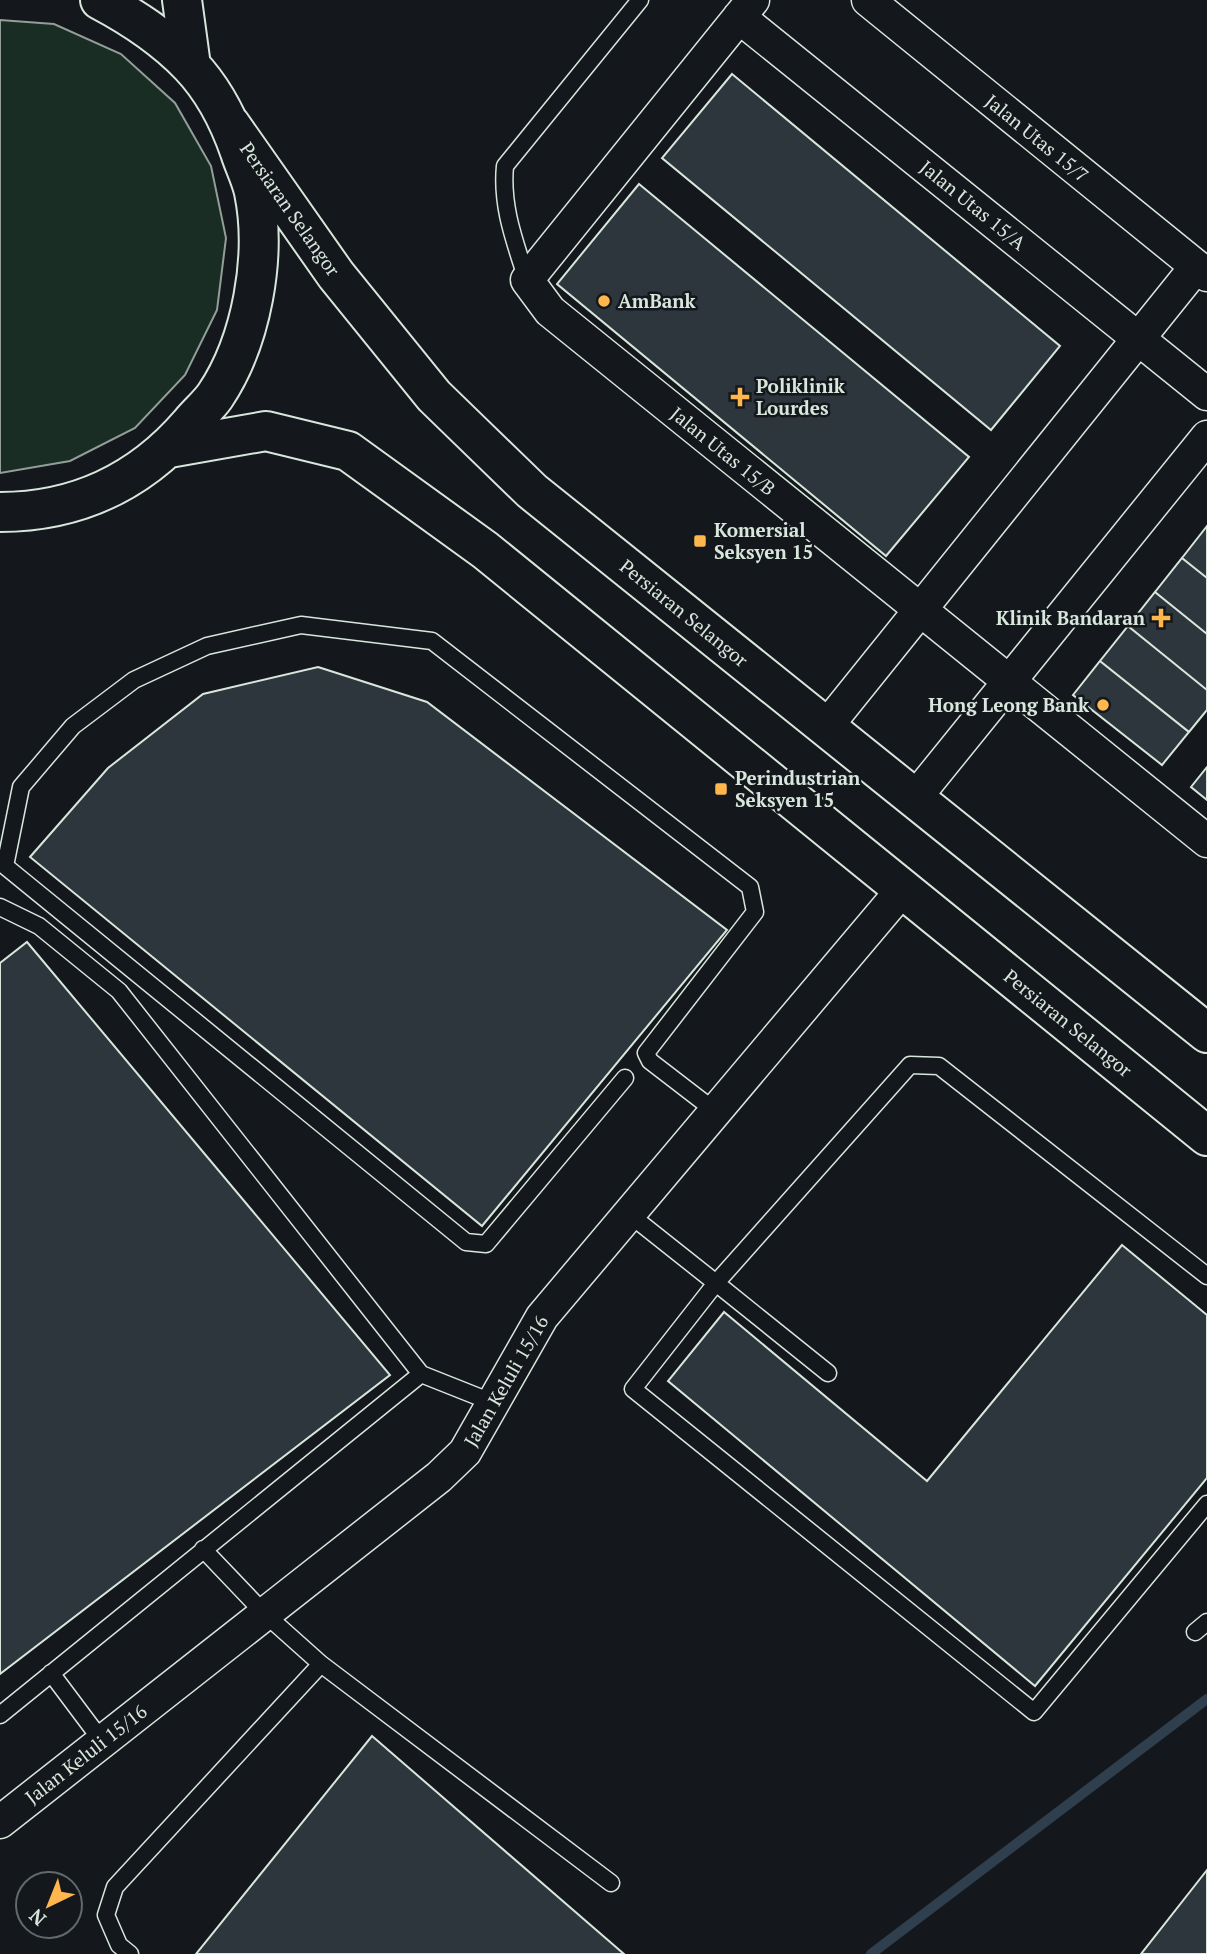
<svg xmlns="http://www.w3.org/2000/svg" width="1207" height="1954" viewBox="0 0 1207 1954" font-family="'PT Serif',serif">
<rect width="100%" height="100%" fill="#14181c"/>
<path fill="#1a2d24" stroke="#939e99" stroke-width="2" d="M0,20l54,4 67,30 54,49 36,63 15,72 -9,72 -32,65 -50,53 -65,33 -70,12z"/>
<g fill="none" stroke-linecap="round" stroke-linejoin="round">
<path stroke="#2f3f4d" stroke-width="10" d="M871,1954l336,-255"/>
</g>
<path fill="#2c363c" stroke="#d8e6dc" stroke-width="2" d="M732,74l328,272 -69,84 -329,-272z
M639,184l330,273 -83,99 -329,-272z
M1207,526v52l-25,-20z
M1182,558l25,20v56l-52,-42z
M1155,592l52,42v56l-79,-64z
M1128,626l79,64v20l-18,22 -89,-71z
M1100,661l89,71 -27,33 -89,-70z
M318,667l109,35 300,228 -245,296 -452,-369 78,-89 95,-74z
M1207,767v33l-16,-13z
M27,942l363,433 -390,299v-711z
M1122,1245l85,70v163l-172,208 -367,-305 56,-69 203,169z
M372,1736l252,218h-428z
M1207,1870v84h-66z"/>
<g fill="none" stroke-linecap="round" stroke-linejoin="round">
<g stroke="#d8e6dc" stroke-width="19">
<path id="lane" d="M527,280c-12,-38 -26,-73 -22,-114l135,-166
M0,907l39,19 80,65 302,383 73,29
M625,1078l-139,166 -20,-2 -461,-376 16,-79 52,-61 61,-46 73,-34 94,-21 131,16 318,246 5,25 -109,141 4,8 65,50
M629,1214l87,69 194,-218 29,1 268,210
M828,1373l-112,-90 -83,106 401,323 173,-208
M203,1549l62,65 56,50
M1195,1632l12,-10
M51,1673l51,68
M0,1715l421,-341
M130,1954l-11,-9 -13,-30 9,-28 206,-223 290,219"/>
</g>
<g stroke="#d8e6dc" stroke-width="35">
<path id="street" d="M753,0l-226,280 23,31 657,530
M868,0l339,275
M739,17l468,377
M826,727l370,-460
M915,798l292,-361
M0,1822l439,-345 26,-25 77,-135 361,-428"/>
</g>
<g stroke="#d8e6dc" stroke-width="42">
<path id="primary" d="M182,0l9,66
M230,124l106,151 98,121 98,95 675,542
M169,448l97,-17 82,20 137,99 722,586
M0,512c77,0 140,-30 190,-88 8,-10 18,-18 25,-28 37,-55 52,-140 39,-204 -3,-14 -10,-27 -14,-40 -11,-32 -27,-63 -50,-87 -27,-28 -56,-47 -90,-65"/>
</g>
<use href="#lane" stroke="#14181c" stroke-width="16"/>
<use href="#street" stroke="#14181c" stroke-width="32"/>
<use href="#primary" stroke="#14181c" stroke-width="38"/>
</g>
<g fill="#ffb74d" stroke="#14181c" stroke-width="2.5">
<circle cx="604" cy="301" r="7"/>
<path d="M736.5 386.5h7v7h7v7h-7v7h-7v-7h-7v-7h7z"/>
<rect x="693" y="534" width="14" height="14" rx="3.5"/>
<path d="M1157.5 607.5h7v7h7v7h-7v7h-7v-7h-7v-7h7z"/>
<circle cx="1103" cy="705" r="7"/>
<rect x="714" y="782" width="14" height="14" rx="3.5"/>
</g>
<g text-anchor="middle" stroke-width="5" stroke-linejoin="round" paint-order="stroke">
<g font-size="19" fill="#d8e6dc" stroke="#14181c">
<text transform="translate(1037 138) rotate(39)" y="7">Jalan Utas 15/7</text>
<text transform="translate(973 205) rotate(39)" y="7">Jalan Utas 15/A</text>
<text transform="translate(290 209) rotate(55)" y="7">Persiaran Selangor</text>
<text transform="translate(723 451) rotate(39)" y="7">Jalan Utas 15/B</text>
<text transform="translate(684 613) rotate(39)" y="7">Persiaran Selangor</text>
<text transform="translate(1068 1023) rotate(39)" y="7">Persiaran Selangor</text>
<text transform="translate(506 1381) rotate(-60)" y="7">Jalan Keluli 15/16</text>
<text transform="translate(86 1754) rotate(-38)" y="7">Jalan Keluli 15/16</text>
</g>
<g font-size="19" font-weight="bold" fill="#d8e6dc" stroke="#14181c" text-anchor="start">
<text x="618" y="308">AmBank</text>
<text x="756" y="393">Poliklinik<tspan x="756" dy="22">Lourdes</tspan></text>
<text x="714" y="537">Komersial<tspan x="714" dy="22">Seksyen 15</tspan></text>
<text x="1145" y="625" text-anchor="end">Klinik Bandaran</text>
<text x="1089" y="712" text-anchor="end">Hong Leong Bank</text>
<text x="735" y="785">Perindustrian<tspan x="735" dy="22">Seksyen 15</tspan></text>
</g>
</g>
<g transform="translate(49 1905) rotate(223)"><circle r="33" fill="#14181c" stroke="#626a69" stroke-width="2"/>
<path d="M0-5L12 26L0 18L-12 26Z" fill="#ffb74d"/>
<text y="-10" font-size="19" font-weight="bold" text-anchor="middle" fill="#d8e6dc">N</text>
</g>
</svg>
